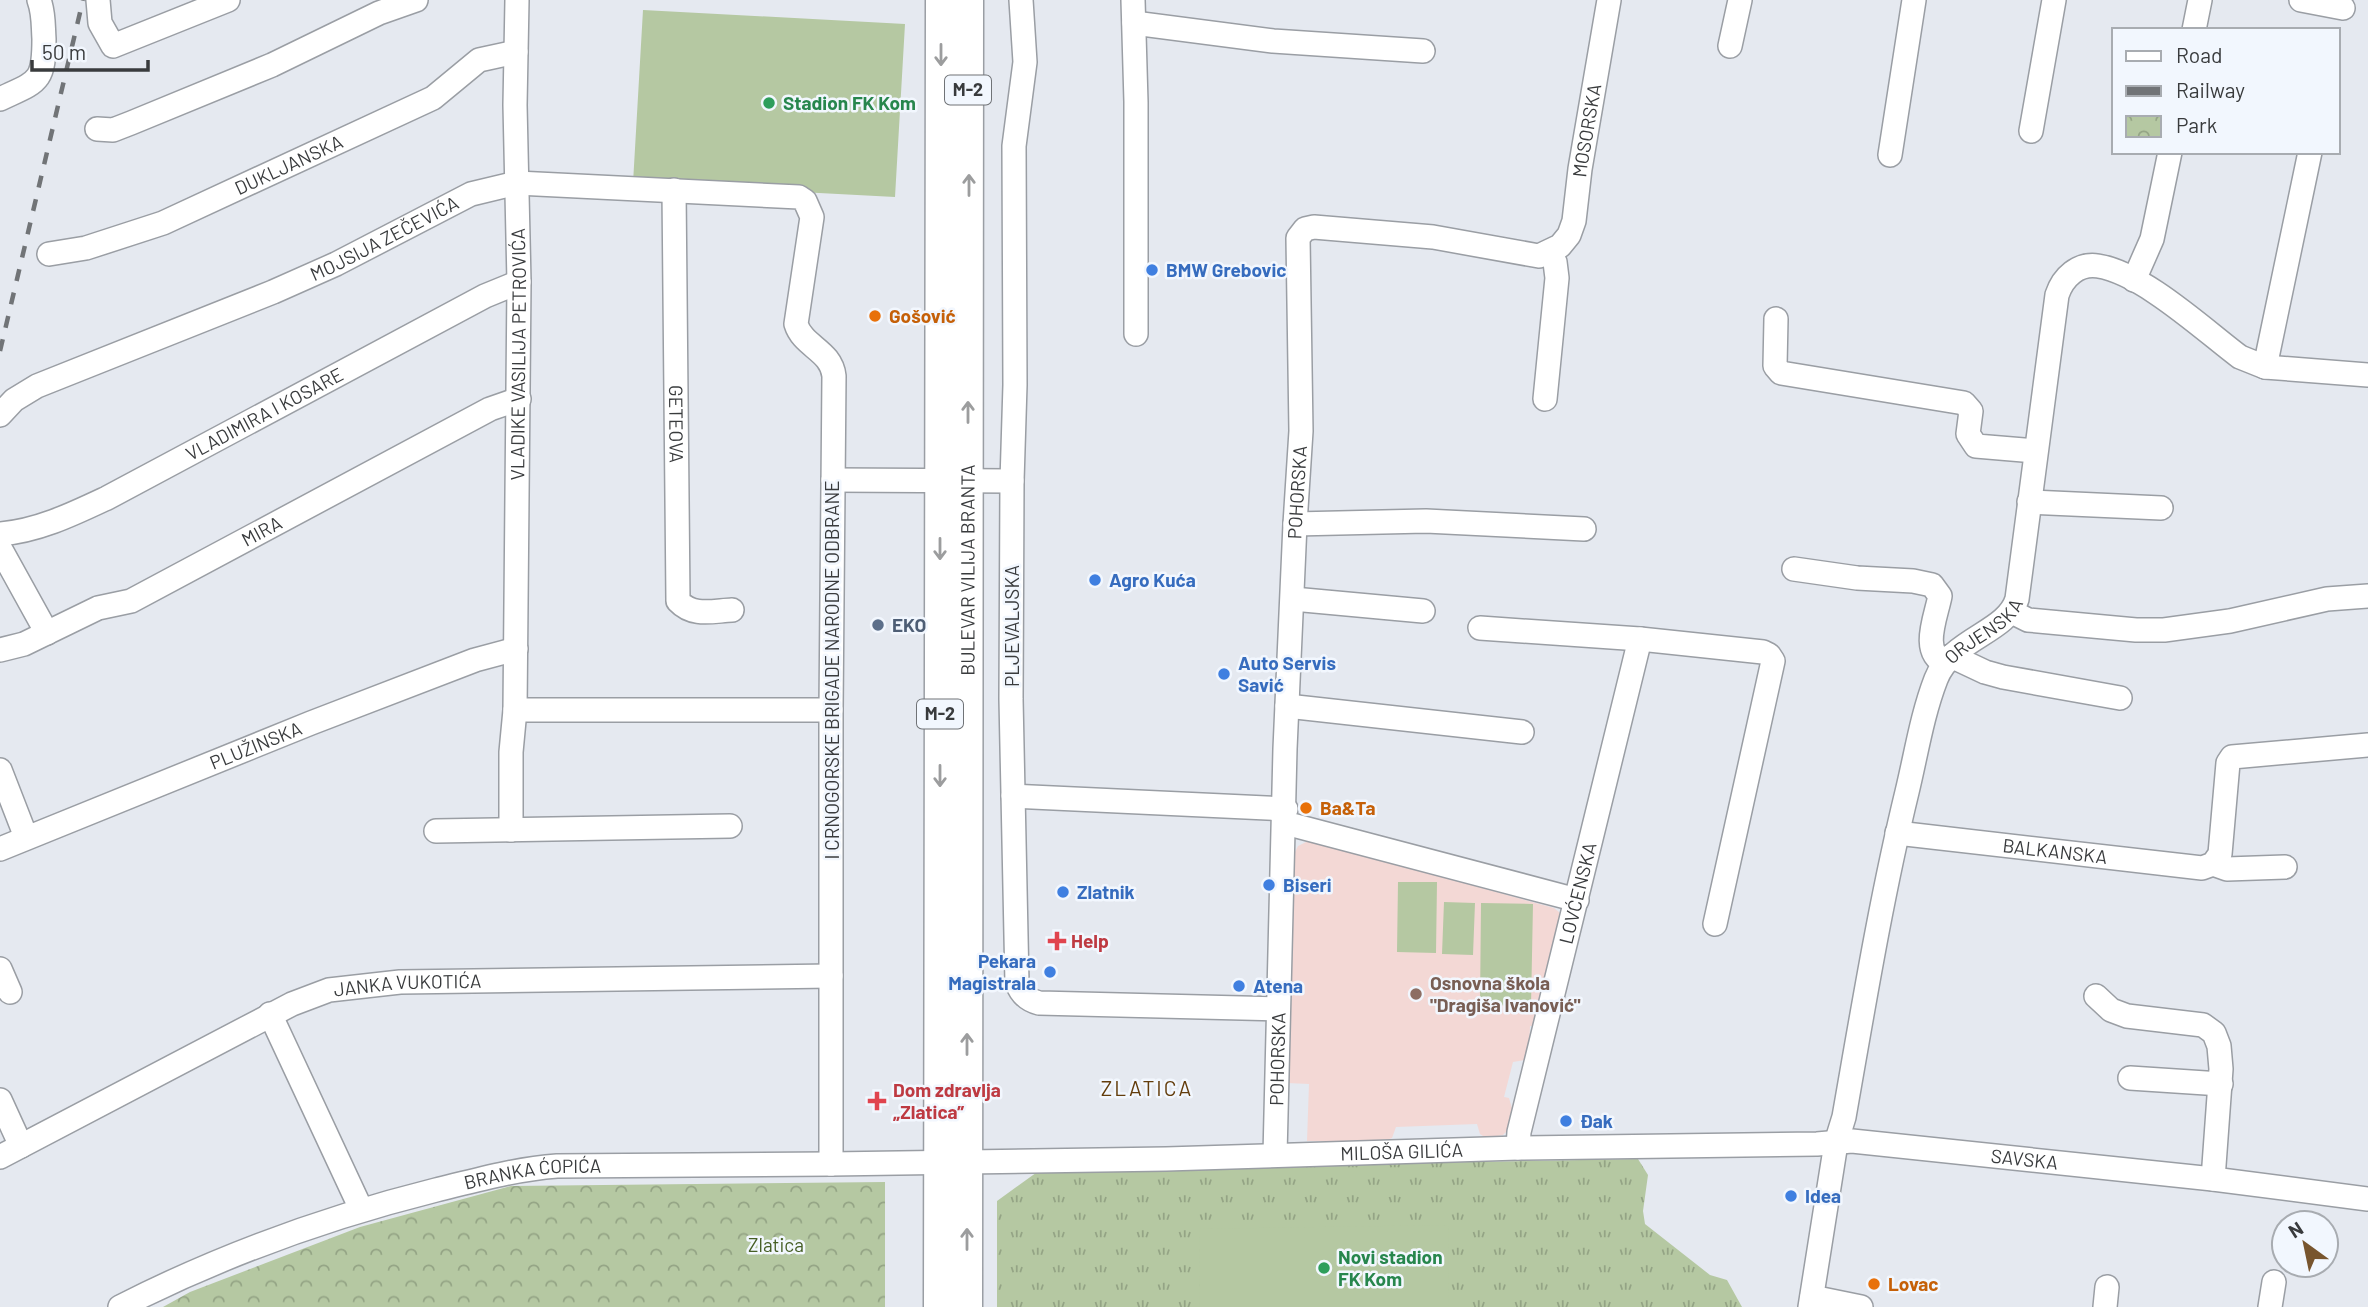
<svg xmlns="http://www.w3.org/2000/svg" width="2368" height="1307" viewBox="0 0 2368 1307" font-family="Barlow,sans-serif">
<defs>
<pattern id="grass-tufts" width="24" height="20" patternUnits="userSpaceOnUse" patternTransform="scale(1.75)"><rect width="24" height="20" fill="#b5c8a2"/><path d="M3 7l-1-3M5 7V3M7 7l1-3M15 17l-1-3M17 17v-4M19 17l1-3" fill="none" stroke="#94a485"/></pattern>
<pattern id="park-crowns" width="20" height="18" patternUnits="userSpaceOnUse" patternTransform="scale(1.75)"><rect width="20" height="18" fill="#b5c8a2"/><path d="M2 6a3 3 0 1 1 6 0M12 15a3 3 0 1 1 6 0" fill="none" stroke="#94a485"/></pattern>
</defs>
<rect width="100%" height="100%" fill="#e5e9f0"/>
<path fill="#f3d8d5" d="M1310,840l244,68 5,4 2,3 -25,111h-6l-1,26 -4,8 -12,2 -9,35 5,1 5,17 -5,14 -6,6 -17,3 -6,-4 -3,-10 -81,3 -4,11 -8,3h-77l2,-57 -22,-1 7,-229 4,-8z"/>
<path fill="url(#grass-tufts)" d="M1638,1159l10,16 -5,36 2,13 65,51 17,5 15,27h-745v-106l43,-31z"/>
<path fill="url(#park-crowns)" d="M885,1182v125h-722l27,-15 170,-65 151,-41z"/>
<path fill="#b5c8a2" d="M643,10l262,14 -10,173 -262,-14z
M1398,882h39l-1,71 -39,-1z
M1444,902l31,1 -2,52 -31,-1z
M1481,903l52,1 -2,102 -51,-1z
M1448,1225l1,82h-249l-1,-78z"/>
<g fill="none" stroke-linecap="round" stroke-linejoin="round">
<g stroke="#9a9ea4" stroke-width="26">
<g id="minor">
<path d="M98,0l2,23 13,23 115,-46"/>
<path d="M1021,0l4,62 -11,84 1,239 -3,96 -1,218 6,284c4,11 10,17 22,20l239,6"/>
<path d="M1133,0l3,102v232"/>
<path d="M2301,0l42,8"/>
<path d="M1134,23l139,18 150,10"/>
<path d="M2194,30l6,-30"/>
<path d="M1730,46l10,-46"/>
<path d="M0,99c38,-18 44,-16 44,-60 -1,-14 0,-26 -5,-39"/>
<path d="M97,129l16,1 18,-7 141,-58 107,-52 37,-13"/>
<path d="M2031,131l23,-131"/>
<path d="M1890,155l24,-155"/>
<path id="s1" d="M674,190l4,411c15,16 34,10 54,9"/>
<path id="s2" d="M49,254l37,-6 77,-25 270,-125 46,-38 37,-8"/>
<path d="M2134,280l18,-41 18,-87"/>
<path d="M1776,319l-1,47 6,7 183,30 7,8 -3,23 8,12 59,5"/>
<path d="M2265,367l45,-215"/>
<path d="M1545,399l12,-121 -2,-16 -5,-9"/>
<path id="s3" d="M0,415l14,-15 23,-14 236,-94 63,-28 135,-70 46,-11 282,14 6,4 7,16 -16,107c7,23 35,26 38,52l-3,334v454"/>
<path d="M833,480l179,1"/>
<path d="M2029,502l132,6"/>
<path d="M1295,524l131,-3 158,8"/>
<path id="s4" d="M0,534c38,-3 73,-20 107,-36l378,-202 34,-14"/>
<path d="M0,548l47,85"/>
<path d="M1794,569l63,9 56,3 19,4 8,11c-4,21 -20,56 5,67"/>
<path d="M1293,599l130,12"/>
<path d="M2012,612l16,8 108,10h28l66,-9 97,-22 41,-3"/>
<path d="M1480,628l160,11 123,13 6,3 4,6 -58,263"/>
<path id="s5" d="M0,650l24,-6 74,-36 33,-7 359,-192 29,-10"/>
<path d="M1951,656l34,16 18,5 117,21"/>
<path d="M1287,706l235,26"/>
<path d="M515,710h316"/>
<path d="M0,770l26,67"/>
<path d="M1013,796l273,13"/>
<path d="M1285,823l292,77"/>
<path id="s6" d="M511,830v-78l4,-42 4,-428 -4,-177 2,-105"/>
<path d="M436,831l294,-5"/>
<path id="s7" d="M1897,833l305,35 11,-4 7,-10 8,-91 4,-6 136,-12"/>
<path id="s8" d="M0,849l311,-126 164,-63 41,-11"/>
<path d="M2213,864l14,5 58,-2"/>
<path d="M0,969l10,23"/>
<path d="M2096,996l15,14 16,6 76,9 11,8 5,13 2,23 -8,110"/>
<path d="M270,1014l91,195"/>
<path d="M2130,1078l91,6"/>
<path d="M0,1100l21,46"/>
<path id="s9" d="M1518,1148l1,-16 121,-493"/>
<path id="s10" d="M1275,1155l10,-406 10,-225 6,-93 -3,-193 7,-9 9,-2 119,10 106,19 21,-10 9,-11 5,-14 6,-52 29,-169"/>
<path id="s11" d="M0,1157l292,-153 37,-14 71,-8 431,-6"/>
<path d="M1812,1297l49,10"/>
<path id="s12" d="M120,1307c100,-51 208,-90 316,-117 41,-10 80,-21 121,-24l274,-2 335,-5 352,-11 299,-4 35,-3 361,38 155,20"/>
<path id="s13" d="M1810,1307l26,-164 8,-26c19,-108 37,-218 63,-325 9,-37 15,-77 29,-113 16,-41 71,-46 81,-80l40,-304c6,-18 21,-32 41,-29 45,7 106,64 142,91l25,10 103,8"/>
<path d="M2105,1307l2,-20"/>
<path d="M2270,1307l4,-25"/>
</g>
</g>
<g stroke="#9a9ea4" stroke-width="33">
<g id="major">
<path d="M939,1307l2,-1307"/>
<path id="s14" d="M967,1307l1,-1307"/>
</g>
</g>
<use href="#minor" stroke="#fff" stroke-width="23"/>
<use href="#major" stroke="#fff" stroke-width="30"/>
<path stroke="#717477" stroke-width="4.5" stroke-dasharray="12 12" stroke-linecap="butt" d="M0,351l83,-351"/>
</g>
<defs><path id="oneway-shaft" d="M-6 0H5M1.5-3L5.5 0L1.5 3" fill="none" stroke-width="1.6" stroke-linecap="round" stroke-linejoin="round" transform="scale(1.75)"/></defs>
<g stroke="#9c9d9e">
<use href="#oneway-shaft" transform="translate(941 55) rotate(90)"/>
<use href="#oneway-shaft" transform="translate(969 185) rotate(-90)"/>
<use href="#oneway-shaft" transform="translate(968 412) rotate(-90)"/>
<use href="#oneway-shaft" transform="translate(940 549) rotate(90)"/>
<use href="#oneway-shaft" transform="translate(940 776) rotate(90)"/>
<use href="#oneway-shaft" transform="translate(967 1044) rotate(-90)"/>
<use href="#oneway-shaft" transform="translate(967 1239) rotate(-90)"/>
</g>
<g fill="#2e9e5b" stroke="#f2f7fe" stroke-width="2.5">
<circle cx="769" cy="103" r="7"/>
<circle cx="1324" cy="1268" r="7"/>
</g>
<g fill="#3f7fe0" stroke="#f2f7fe" stroke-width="2.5">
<circle cx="1152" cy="270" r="7"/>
<circle cx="1095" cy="580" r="7"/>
<circle cx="1224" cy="674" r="7"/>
<circle cx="1269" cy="885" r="7"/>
<circle cx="1063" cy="892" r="7"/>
<circle cx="1050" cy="972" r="7"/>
<circle cx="1239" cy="986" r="7"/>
<circle cx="1566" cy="1121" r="7"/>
<circle cx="1791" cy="1196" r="7"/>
</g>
<g fill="#e8710a" stroke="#f2f7fe" stroke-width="2.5">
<circle cx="875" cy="316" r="7"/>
<circle cx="1306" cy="808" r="7"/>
<circle cx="1874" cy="1284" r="7"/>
</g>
<circle fill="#5c6f8a" stroke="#f2f7fe" stroke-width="2.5" cx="878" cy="625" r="7"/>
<g fill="#e0444e" stroke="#f2f7fe" stroke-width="2.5">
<path d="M1053.5 930.5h7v7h7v7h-7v7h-7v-7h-7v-7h7z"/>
<path d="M873.5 1090.5h7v7h7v7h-7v7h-7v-7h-7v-7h7z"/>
</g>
<circle fill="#8d6e63" stroke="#f2f7fe" stroke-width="2.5" cx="1416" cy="994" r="7"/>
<g text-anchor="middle" stroke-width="5" stroke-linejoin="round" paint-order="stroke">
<g fill="#f2f7fe" stroke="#707377" stroke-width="2">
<rect x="945" y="75.5" width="46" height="29" rx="5"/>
<rect x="917" y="699.5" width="46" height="29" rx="5"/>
</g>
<g font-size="18" font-weight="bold" fill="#393b3d">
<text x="968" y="96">M-2</text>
<text x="940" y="720">M-2</text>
</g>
<g font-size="19" font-weight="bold" fill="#27864d" stroke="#f2f7fe" text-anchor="start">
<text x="783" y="110">Stadion FK Kom</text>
<text x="1338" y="1264">Novi stadion<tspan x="1338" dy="22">FK Kom</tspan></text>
</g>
<g font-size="19" fill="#393b3d" stroke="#f2f7fe">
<text dy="7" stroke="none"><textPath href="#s10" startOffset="1309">MOSORSKA</textPath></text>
<text dy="7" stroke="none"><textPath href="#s2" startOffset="257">DUKLJANSKA</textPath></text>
<text dy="7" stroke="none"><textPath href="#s3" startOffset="425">MOJSIJA ZEČEVIĆA</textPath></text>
<text dy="7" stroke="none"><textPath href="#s6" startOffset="476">VLADIKE VASILIJA PETROVIĆA</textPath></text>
<text dy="7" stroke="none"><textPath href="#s4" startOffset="292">VLADIMIRA I KOSARE</textPath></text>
<text dy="7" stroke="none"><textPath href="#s1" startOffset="234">GETEOVA</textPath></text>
<text dy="7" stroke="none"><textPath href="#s10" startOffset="663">POHORSKA</textPath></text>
<text dy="7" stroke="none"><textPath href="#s5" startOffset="289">MIRA</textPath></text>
<text dy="7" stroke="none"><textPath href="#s14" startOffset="737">BULEVAR VILIJA BRANTA</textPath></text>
<text transform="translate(1012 626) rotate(-90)" y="7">PLJEVALJSKA</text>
<text dy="7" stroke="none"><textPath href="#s13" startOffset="710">ORJENSKA</textPath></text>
<text transform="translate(832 670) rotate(-90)" y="7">I CRNOGORSKE BRIGADE NARODNE ODBRANE</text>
<text dy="7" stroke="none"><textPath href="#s8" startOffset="276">PLUŽINSKA</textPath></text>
<text dy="7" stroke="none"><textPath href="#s7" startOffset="159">BALKANSKA</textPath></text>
<text dy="7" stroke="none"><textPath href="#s9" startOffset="262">LOVĆENSKA</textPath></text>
<text dy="7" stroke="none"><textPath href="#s11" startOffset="448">JANKA VUKOTIĆA</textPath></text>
<text dy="7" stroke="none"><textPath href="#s10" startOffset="96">POHORSKA</textPath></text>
<text dy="7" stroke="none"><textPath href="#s12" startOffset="1306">MILOŠA GILIĆA</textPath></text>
<text dy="7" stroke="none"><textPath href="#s12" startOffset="1930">SAVSKA</textPath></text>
<text dy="7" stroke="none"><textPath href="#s12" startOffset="436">BRANKA ĆOPIĆA</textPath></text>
</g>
<g font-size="19" font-weight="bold" fill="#366cbe" stroke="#f2f7fe" text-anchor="start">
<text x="1166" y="277">BMW Grebovic</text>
<text x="1109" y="587">Agro Kuća</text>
<text x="1238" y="670">Auto Servis<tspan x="1238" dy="22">Savić</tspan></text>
<text x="1283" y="892">Biseri</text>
<text x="1077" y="899">Zlatnik</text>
<text x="1036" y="968" text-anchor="end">Pekara<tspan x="1036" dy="22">Magistrala</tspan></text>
<text x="1253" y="993">Atena</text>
<text x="1580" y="1128">Đak</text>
<text x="1805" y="1203">Idea</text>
</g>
<g font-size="19" font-weight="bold" fill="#c56008" stroke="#f2f7fe" text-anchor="start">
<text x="889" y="323">Gošović</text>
<text x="1320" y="815">Ba&amp;Ta</text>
<text x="1888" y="1291">Lovac</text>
</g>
<g font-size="19" font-weight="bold" fill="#4e5e75" stroke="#f2f7fe" text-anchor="start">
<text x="892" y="632">EKO</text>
</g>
<g font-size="19" font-weight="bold" fill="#be3a42" stroke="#f2f7fe" text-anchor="start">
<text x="1071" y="948">Help</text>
<text x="893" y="1097">Dom zdravlja<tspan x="893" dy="22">„Zlatica”</tspan></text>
</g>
<g font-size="19" font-weight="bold" fill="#785e54" stroke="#f2f7fe" text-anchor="start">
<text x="1430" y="990">Osnovna škola<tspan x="1430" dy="22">"Dragiša Ivanović"</tspan></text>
</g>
<g font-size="19" fill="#455e24" stroke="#f2f7fe">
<text x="776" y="1252">Zlatica</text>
</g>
<g font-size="21" letter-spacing="2" fill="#633d0c" stroke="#f2f7fe">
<text x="1147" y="1096">ZLATICA</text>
</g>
</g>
<rect x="2112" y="28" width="228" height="126" fill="#f2f7fe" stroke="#a8acb1" stroke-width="2"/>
<rect x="2126" y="51" width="35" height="10" fill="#ffffff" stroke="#a8acb1" stroke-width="2"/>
<text x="2176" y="63" font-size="21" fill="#393b3d">Road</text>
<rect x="2126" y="86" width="35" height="10" fill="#717477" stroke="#a8acb1" stroke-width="2"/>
<text x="2176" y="98" font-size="21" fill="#393b3d">Railway</text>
<rect x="2126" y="116" width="35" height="21" fill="url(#park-crowns)" stroke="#a8acb1" stroke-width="2"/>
<text x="2176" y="133" font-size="21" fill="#393b3d">Park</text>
<g transform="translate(2305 1244) rotate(327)"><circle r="33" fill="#f2f7fe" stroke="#a8acb1" stroke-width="2"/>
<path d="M0-5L12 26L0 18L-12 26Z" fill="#78552e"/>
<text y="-10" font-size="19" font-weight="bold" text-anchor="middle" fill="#393b3d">N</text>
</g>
<path d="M32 60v10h116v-10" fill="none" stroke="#393b3d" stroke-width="3.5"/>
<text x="42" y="60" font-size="21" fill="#393b3d" stroke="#f2f7fe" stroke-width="5" paint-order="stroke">50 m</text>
</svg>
